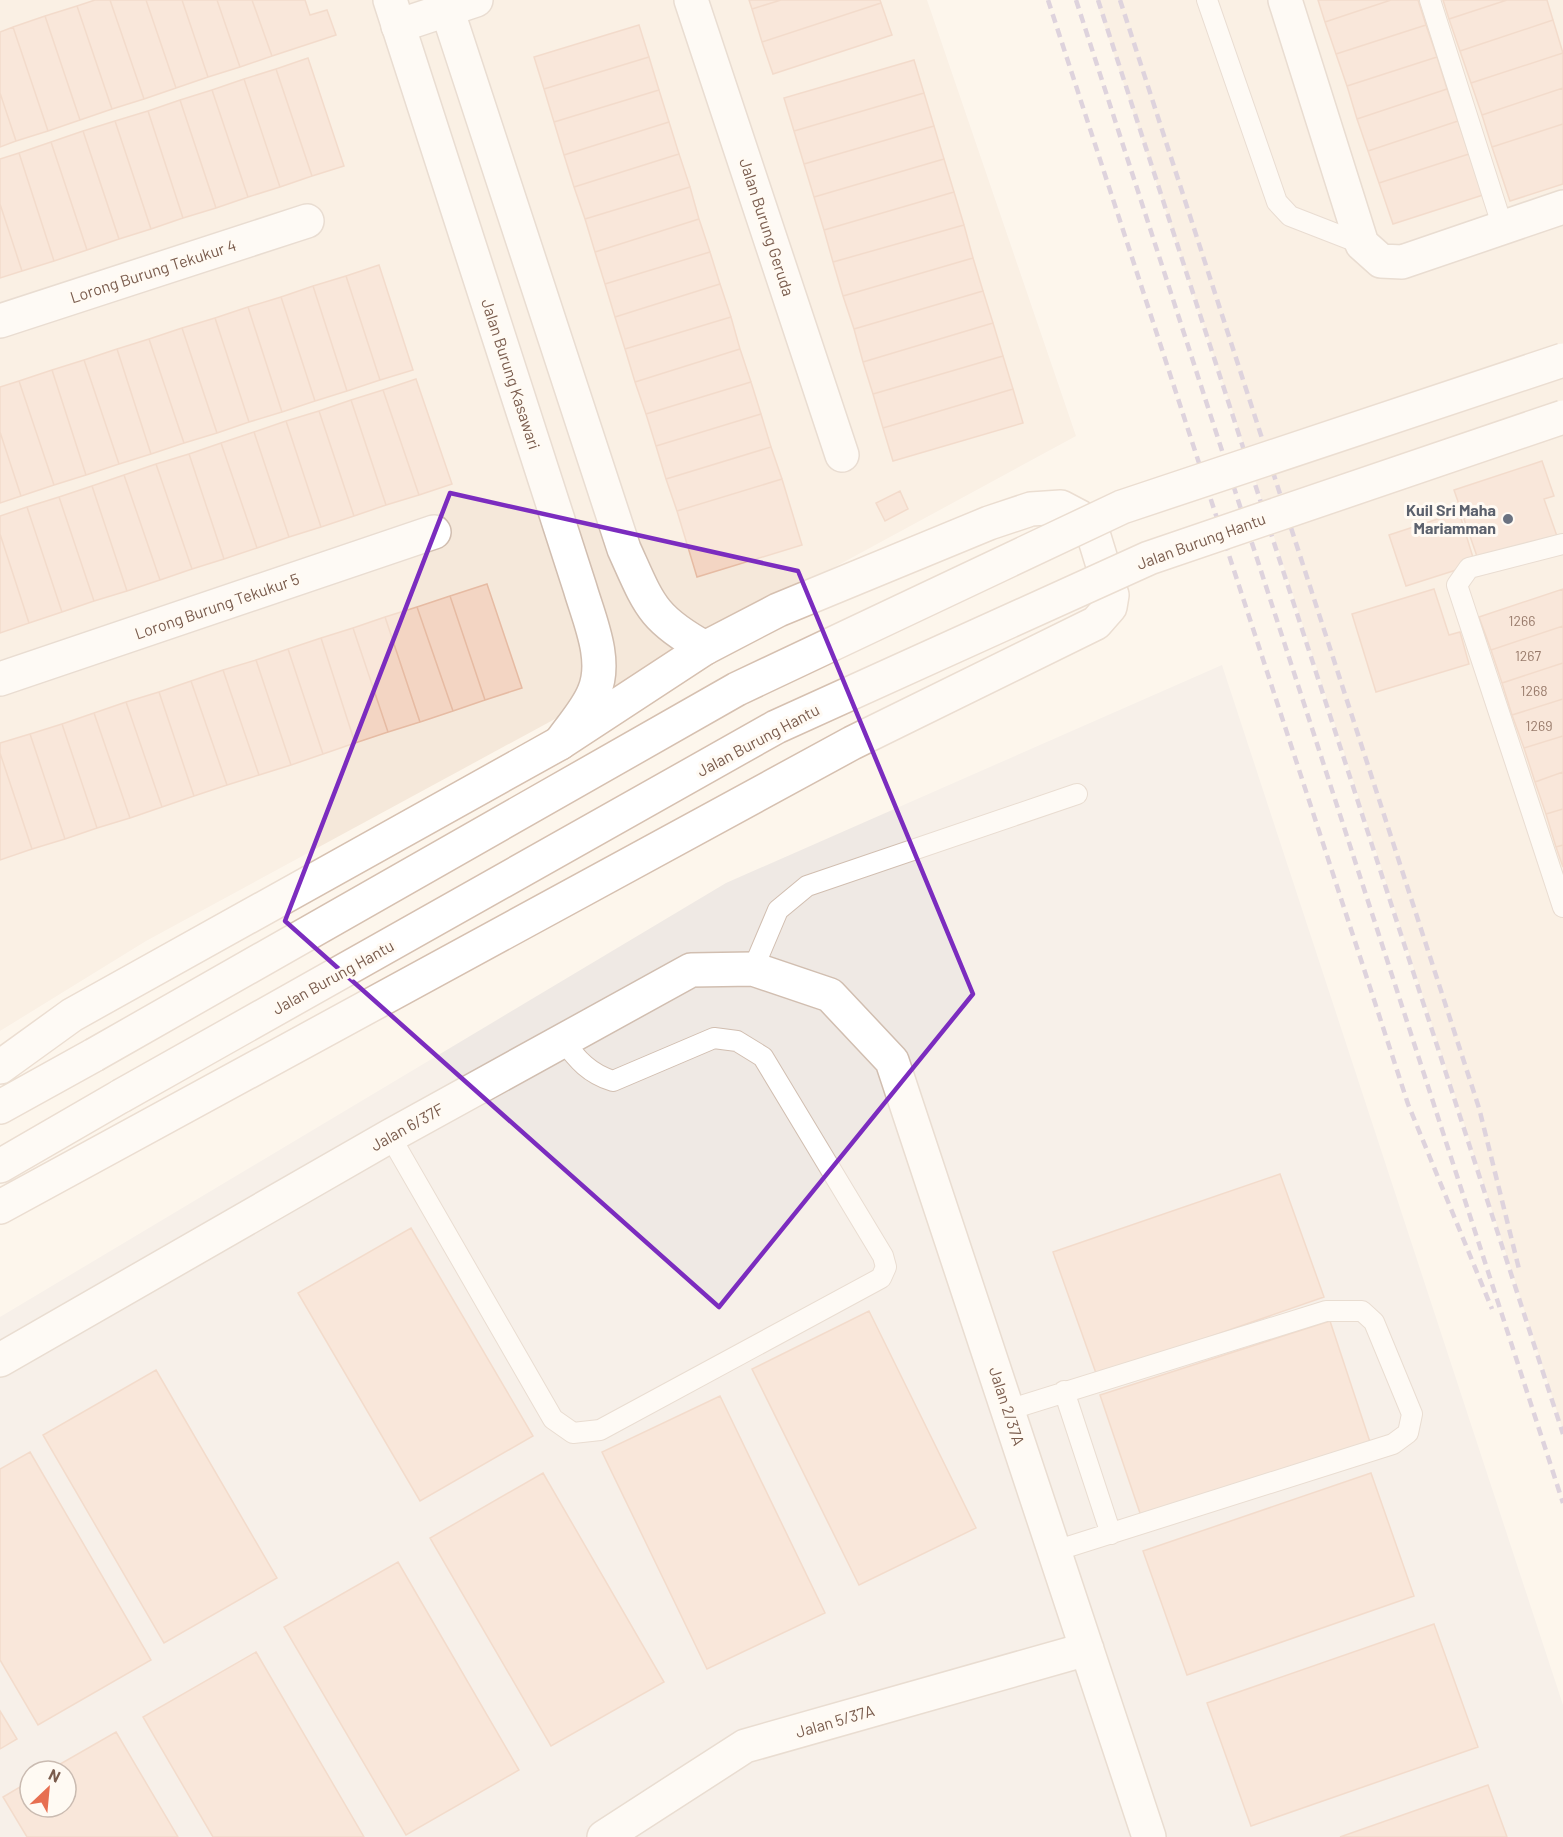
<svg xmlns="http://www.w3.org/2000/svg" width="1563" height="1837" viewBox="0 0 1563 1837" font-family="Barlow,sans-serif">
<rect width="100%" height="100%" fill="#fdf6ec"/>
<path fill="#f5e8da" d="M0,0h927l149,436 -930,505 -146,90z
M1096,0h467v1430l-279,-863z"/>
<path fill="#efe9e4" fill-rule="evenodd" d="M1222,665l341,1040v132h-1563v-520l726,-434zM30,1771h36v36h-36z"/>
<path fill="#f3d5c3" stroke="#e6bba3" stroke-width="1.5" d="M95,0h15l34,99 -32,10 -35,-103z
M110,0h36l30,88 -32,11z
M146,0h36l26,77 -32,11z
M182,0h35l23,67 -32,10z
M217,0h35l20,56 -32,11z
M252,0h53l5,15 17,-5 9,25 -64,21z
M749,0h32l-29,9z
M781,0h99l1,3 -119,39 -10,-33z
M1318,0h73l-66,22z
M1391,0h27l8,25 -90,29 -11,-32z
M1443,0h64l-58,19z
M1507,0h40l6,20 -93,31 -11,-32z
M881,3l11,32 -119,39 -11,-32z
M77,6l35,103 -32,11 -35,-104z
M45,16l35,104 -32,11 -35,-104z
M1553,20l10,33 -92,30 -11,-32z
M639,25l10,32 -105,32 -10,-32z
M1426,25l11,32 -90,29 -11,-32z
M13,27l35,104 -32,10 -16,-48v-61z
M1563,53v35l-81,27 -11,-32z
M649,57l10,33 -105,32 -10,-33z
M1437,57l10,32 -90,30 -10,-33z
M308,58l36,108 -32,10 -36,-107z
M914,60l10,33 -130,38 -10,-33z
M276,69l36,107 -32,11 -36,-108z
M244,79l36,108 -32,10 -36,-107z
M1563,88v36l-71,23 -10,-32z
M1447,89l11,32 -90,30 -11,-32z
M212,90l36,107 -32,11 -36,-108z
M659,90l10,32 -105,33 -10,-33z
M0,93l16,48 -16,6z
M924,93l10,33 -130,38 -10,-33z
M180,100l36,108 -33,10 -35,-107z
M148,111l35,107 -32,11 -36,-108z
M115,121l36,108 -32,10 -36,-108z
M1458,121l11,33 -90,29 -11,-32z
M669,122l10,32 -105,33 -10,-32z
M1563,124v60l-53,17 -18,-54z
M934,126l10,33 -130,38 -10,-33z
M83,131l36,108 -32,11 -36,-108z
M51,142l36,108 -33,11 -35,-108z
M19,153l35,108 -32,10 -22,-67v-45z
M679,154l11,33 -105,32 -11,-32z
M1469,154l14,41 -90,29 -14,-41z
M944,159l10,33 -130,38 -10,-33z
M690,187l9,32 -104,33 -10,-33z
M954,192l10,33 -131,37 -9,-32z
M0,204l22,67 -22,7z
M699,219l11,33 -105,32 -10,-32z
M964,225l9,33 -130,38 -10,-34z
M710,252l10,32 -105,33 -10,-33z
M973,258l10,33 -129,38 -11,-33z
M379,265l34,105 -33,10 -34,-104z
M346,276l34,104 -33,11 -34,-105z
M720,284l11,33 -106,32 -10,-32z
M313,286l34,105 -32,10 -34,-104z
M983,291l10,32 -130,39 -9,-33z
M281,297l34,104 -33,11 -34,-105z
M248,307l34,105 -33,10 -34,-104z
M731,317l9,32 -105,33 -10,-33z
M215,318l34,104 -32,11 -35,-105z
M993,323l10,33 -130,38 -10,-32z
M182,328l35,105 -33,10 -35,-104z
M149,339l35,104 -33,11 -34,-105z
M117,349l34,105 -32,10 -35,-104z
M740,349l11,33 -105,32 -11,-32z
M1003,356l10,33 -130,39 -10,-34z
M84,360l35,104 -33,11 -34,-105z
M52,370l34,105 -32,10 -35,-104z
M416,379l36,105 -33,11 -36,-105z
M19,381l35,104 -33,11 -21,-64v-45z
M751,382l10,32 -105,32 -10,-32z
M1013,389l10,34 -130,38 -10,-33z
M383,390l36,105 -33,10 -35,-105z
M351,400l35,105 -32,11 -35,-105z
M319,411l35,105 -33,11 -35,-106z
M761,414l10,33 -105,32 -10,-33z
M286,421l35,106 -32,10 -35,-105z
M0,432l21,64 -21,7z
M254,432l35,105 -32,11 -36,-105z
M221,443l36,105 -33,11 -35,-105z
M771,447l11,32 -105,32 -11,-32z
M189,454l35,105 -32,10 -36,-105z
M1542,461l12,35 -10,3 14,40 -78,26 -26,-75z
M156,464l36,105 -32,11 -36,-105z
M124,475l36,105 -33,11 -35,-105z
M782,479l20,66 -105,32 -20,-66z
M92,486l35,105 -33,10 -35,-104z
M900,491l8,18 -23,12 -9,-18z
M59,497l35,104 -32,11 -35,-105z
M27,507l35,105 -33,11 -29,-89v-18z
M1459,512l16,52 -69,22 -17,-51z
M0,534l29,89 -29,10z
M487,584l35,104 -37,12 -35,-104z
M1434,589l15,46 11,-3 9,32 -93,28 -24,-78z
M1563,589v37l-72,24 -12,-33z
M450,596l35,104 -32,11 -36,-104z
M417,607l36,104 -33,11 -35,-105z
M385,617l35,105 -32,10 -35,-104z
M1563,626v37l-61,20 -11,-33z
M353,628l35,104 -33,11 -34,-105z
M321,638l34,105 -32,11 -35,-105z
M288,649l35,105 -32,11 -35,-105z
M256,660l35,105 -32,10 -36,-105z
M1563,663v36l-51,16 -10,-32z
M223,670l36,105 -32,10 -36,-104z
M191,681l36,104 -33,11 -35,-104z
M159,692l35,104 -32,11 -36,-105z
M1563,699v37l-39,12 -12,-33z
M126,702l36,105 -32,11 -36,-105z
M94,713l36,105 -33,10 -35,-104z
M62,724l35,104 -32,11 -35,-105z
M30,734l35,105 -33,10 -32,-96v-10z
M1563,736v36l-28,10 -11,-34z
M0,753l32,96 -32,11z
M1563,772v37l-17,5 -11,-32z
M1563,809v36l-7,2 -10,-33z
M1563,845v22l-7,-20z
M1280,1174l44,123 -227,79 -44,-124z
M411,1228l122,208 -113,65 -122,-208z
M869,1311l107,217 -117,57 -107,-216z
M1330,1321l41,124 -229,74 -42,-124z
M156,1370l121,208 -113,65 -121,-208z
M720,1396l105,217 -118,56 -105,-217z
M30,1452l121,208 -113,65 -38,-65v-191z
M543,1473l121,209 -113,64 -121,-208z
M1371,1473l43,123 -227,79 -44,-124z
M398,1562l121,208 -113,65 -122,-208z
M1434,1624l44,123 -227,79 -44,-123z
M256,1652l108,185h-151l-70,-120z
M0,1711l17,28 -17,10z
M116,1732l62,105h-151l-24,-40 27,-16v26h36v-36h-18z
M1488,1785l19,52h-167z"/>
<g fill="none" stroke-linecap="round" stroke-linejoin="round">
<g stroke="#d1beb0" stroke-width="22">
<path id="service" d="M1207,0l70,202 13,14 72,28
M1430,0l73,228
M1563,544l-94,24 -12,17 106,322
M753,969l25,-59 29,-24 270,-92
M390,1136l163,283 20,14 27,-3 281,-152 5,-11 -3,-11 -120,-199 -26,-16 -23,-3 -101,43c-23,-7 -36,-21 -50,-41
M1064,1391l47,143
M1008,1410l318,-99h36l12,11 38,92 -4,19 -15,11 -338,107"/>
</g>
<g stroke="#d1beb0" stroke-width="36">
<path id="minor" d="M691,0l151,455
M1285,0l77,244 19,17 21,1 161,-55
M398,26l78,-26
M0,321l307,-100
M0,679l434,-147
M0,1360l390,-224 301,-166 62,-1 77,26 62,66 257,776
M604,1837l141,-91 342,-97"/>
</g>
<g stroke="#d1beb0" stroke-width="36">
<path id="tertiary" d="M390,0l190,588c9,31 28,72 14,104 -7,18 -23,35 -34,51
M444,0l180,549c25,55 27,69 81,99"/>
</g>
<g stroke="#d6c0b0" stroke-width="36">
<path id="secondary" d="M0,1067l72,-52 488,-272 145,-95 73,-38 211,-87 42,-14 30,-2 19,10 12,13 20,65 -2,12 -14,16 -244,120 -852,464
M0,1107l94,-52
M0,1166l121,-70"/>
</g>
<use href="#service" stroke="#fff" stroke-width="20"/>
<use href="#minor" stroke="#fff" stroke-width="33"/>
<use href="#tertiary" stroke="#fff" stroke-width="33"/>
<use href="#secondary" stroke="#fff" stroke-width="33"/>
<path stroke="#b9a8c9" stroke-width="4.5" stroke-dasharray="9 6" stroke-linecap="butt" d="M1048,0l360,1104 84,205
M1076,0l487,1503
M1098,0l465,1434
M1120,0l359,1108 41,165"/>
<g stroke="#d6c0b0" stroke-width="36" stroke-linecap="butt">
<path id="secondary-bridge" d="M94,1055l643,-366 385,-182 441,-147
M121,1096l655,-369 373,-169 414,-141"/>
</g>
<use href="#secondary-bridge" stroke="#fff" stroke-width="33"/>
</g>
<path d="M0 0H1563V1837H0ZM450,493l348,78 175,423 -254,313 -434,-386z" fill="#fdf6ec" fill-opacity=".55" fill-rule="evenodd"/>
<path fill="none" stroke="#7b2cbf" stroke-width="4.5" stroke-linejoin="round" d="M450,493l348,78 175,423 -254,313 -434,-386z"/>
<circle fill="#6b7280" stroke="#fffaf3" stroke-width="2" cx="1508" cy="519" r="6"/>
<g text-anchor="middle" stroke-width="6" stroke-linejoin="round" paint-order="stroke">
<g font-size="14" fill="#987a6a">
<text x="1522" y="626">1266</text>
<text x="1528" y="661">1267</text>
<text x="1534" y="696">1268</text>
<text x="1539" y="731">1269</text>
</g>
<g font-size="16" fill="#7a5c4d" stroke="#fffaf3">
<text transform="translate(767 227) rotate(72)" y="6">Jalan Burung Geruda</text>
<text transform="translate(153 271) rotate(-18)" y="6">Lorong Burung Tekukur 4</text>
<text transform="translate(511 374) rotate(72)" y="6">Jalan Burung Kasawari</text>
<text transform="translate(1201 541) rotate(-20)" y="6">Jalan Burung Hantu</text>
<text transform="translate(217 606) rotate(-19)" y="6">Lorong Burung Tekukur 5</text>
<text transform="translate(758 740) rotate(-28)" y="6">Jalan Burung Hantu</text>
<text transform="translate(333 977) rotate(-29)" y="6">Jalan Burung Hantu</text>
<text transform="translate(407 1127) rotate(-29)" y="6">Jalan 6/37F</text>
<text transform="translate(1007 1406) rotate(72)" y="6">Jalan 2/37A</text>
<text transform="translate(835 1721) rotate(-16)" y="6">Jalan 5/37A</text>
</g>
<g font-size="16" font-weight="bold" fill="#5b616d" stroke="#fffaf3" text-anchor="end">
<text x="1496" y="516">Kuil Sri Maha<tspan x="1496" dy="18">Mariamman</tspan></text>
</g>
</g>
<g transform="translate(48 1789) rotate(26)"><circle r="28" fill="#fffaf3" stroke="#cabbb1" stroke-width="1.5"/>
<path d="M0-4.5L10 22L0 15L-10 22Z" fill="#e76f51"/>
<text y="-9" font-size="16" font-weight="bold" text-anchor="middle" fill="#7a5c4d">N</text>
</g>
</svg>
